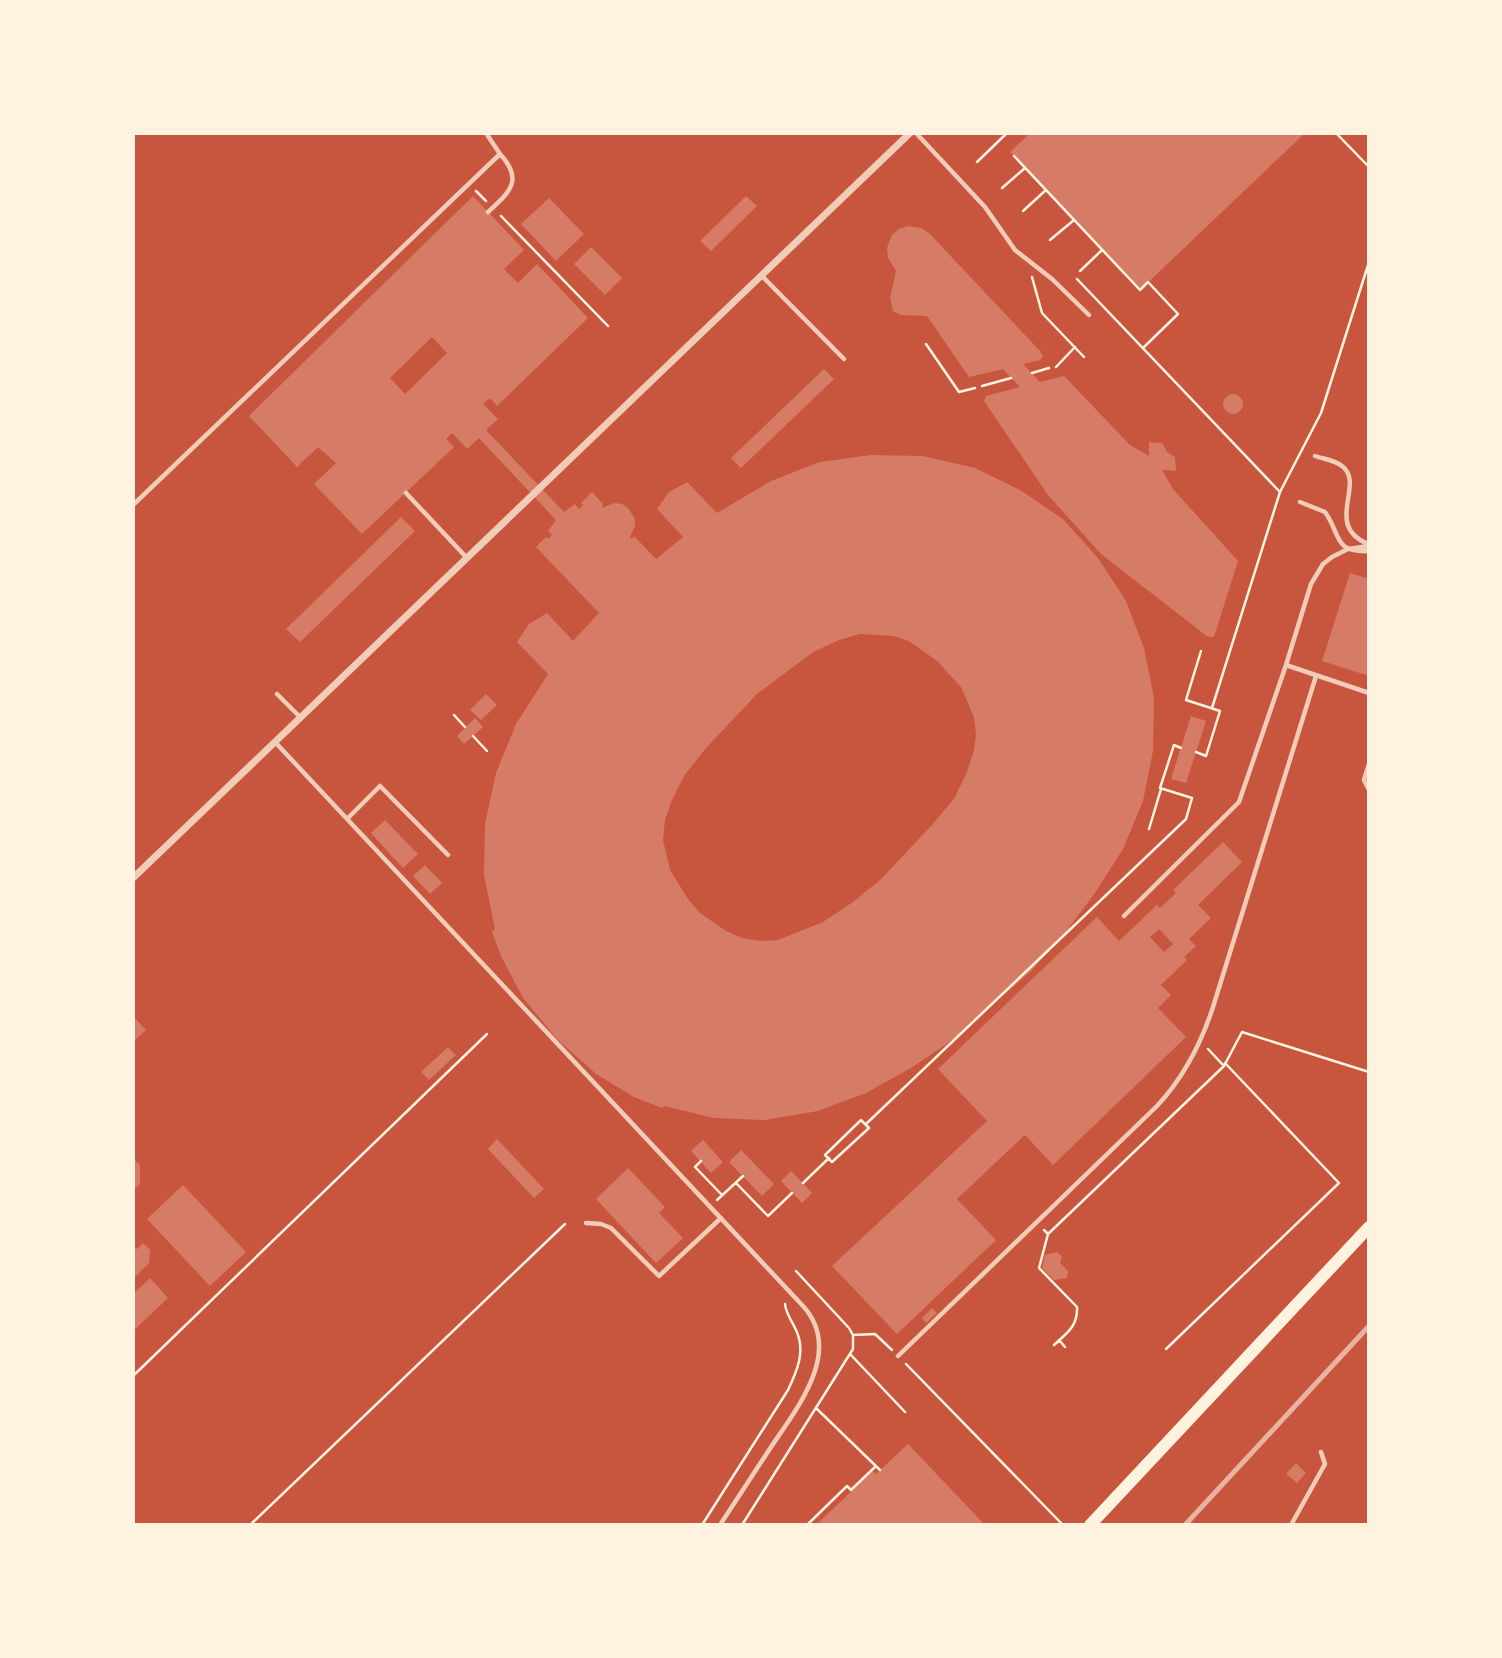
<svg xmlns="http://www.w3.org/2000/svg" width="1502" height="1658" viewBox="0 0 1502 1658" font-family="'Times New Roman',serif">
<rect width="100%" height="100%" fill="#c8553d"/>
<path fill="#d67c66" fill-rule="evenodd" d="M1030,133h275l-165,157 -130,-138z
M473,196l51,54 -20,19 14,14 19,-19 51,54 -91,88 -7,-8 -7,6 15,15 -12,11 78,82 11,-8 4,5 4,-4 -2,-2 11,-11 11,12 -1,4 13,-5 7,1 6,4 7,11v7l-5,11 2,2 2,-3 22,23 27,-22 -26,-28 12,-17 18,-10 30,31 54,-32 49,-19 51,-7 51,1 53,12 45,22 43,29 35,39 28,43 18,47 10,50 -1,53 -10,50 -20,48 -28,44 -30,40 -34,38 -77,68 -43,29 -45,25 -48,18 -53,9 -51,-2 -50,-12 -2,2 -28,-11 -38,-23 -39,-35 -34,-41 -22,-42 -9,-24 3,-3 -11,-54 1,-51 11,-51 20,-49 32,-50 -31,-32 12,-18 18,-11 26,28 26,-28 -63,-66 10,-10 2,2 4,-4 -4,-4 8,-11 -77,-82 -12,11 -15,-16 -6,6 8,8 -92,87 -48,-50 22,-21 -18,-16 -21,20 -48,-51zM432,337l15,16 -42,41 -15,-16zM860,634l34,2 15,5 28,20 24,26 13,30 2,17 -2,17 -8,23 -12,25 -23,27 -51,54 -27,22 -30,20 -45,18 -17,1 -19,-3 -16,-7 -26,-18 -12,-14 -18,-29 -7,-30 2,-20 7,-20 12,-24 22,-28 51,-54 56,-42 26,-12z
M746,196l11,10 -46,45 -11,-10z
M549,198l35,36 -28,27 -35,-37z
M908,226l13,2 8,5 111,118 3,5 -3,4 -17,4 17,18 24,-6 66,69 19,11v-14l13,1 5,9 8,5 1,14 -14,-1 11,19 65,72 -24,76h-6l-107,-83 -53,-59 -64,-94 2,-5 34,-9 -17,-18 -34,8 -42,-61 -26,-1 -8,-4 -3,-13 6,-27 -8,-13 -1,-10 5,-13 7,-6z
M591,247l31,31 -17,17 -31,-31z
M824,369l10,10 -93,89 -10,-10z
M1223 404a10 10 0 1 1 20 0a10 10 0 1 1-20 0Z
M401,517l14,14 -115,111 -14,-13z
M1350,573l19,6v97l-47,-15z
M486,694l11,11 -16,15 -11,-10z
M1191,716l15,5 -20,62 -15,-4z
M475,718l8,9 -19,17 -7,-8z
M385,820l33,34 -15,14 -32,-35z
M1223,842l19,20 -44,43 13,13 -22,21 7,7 -12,11 3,3 -26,25 10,10 -13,13 28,29 -133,128 -28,-30 -68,64 39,41 -99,94 -65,-68 155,-145 -49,-52 159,-152 22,24 38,-36 3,3 16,-15 -3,-3zM1159,929l14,15 -9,8 -14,-15z
M425,865l17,18 -12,11 -17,-18z
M133,1016l13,14 -13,12z
M448,1047l8,8 -27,25 -8,-8z
M497,1139l47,50 -10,9 -46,-49z
M703,1140l20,22 -12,11 -20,-22z
M741,1150l33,34 -12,12 -33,-34z
M133,1158l7,7v19l-7,6z
M628,1168l37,39 -6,6 24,25 -27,25 -60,-64z
M791,1171l21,22 -10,10 -21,-22z
M183,1185l63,67 -36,34 -63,-67z
M143,1243l7,7 -1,13 -16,16v-34l4,4z
M1057,1252l5,5 -2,6 8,8 -1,7 -13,2 -12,-12 3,-13z
M150,1278l18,20 -35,33v-37z
M932,1308l5,5 -11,10 -4,-5z
M908,1444l77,81h-169l57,-54 3,3z
M1296,1463l10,10 -9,10 -11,-9z"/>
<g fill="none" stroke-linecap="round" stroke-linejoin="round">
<path stroke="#fff3e0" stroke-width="2.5" d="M1336,133l33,34
M1014,156l126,134 8,-8 30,32 -34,33
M977,162l30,-29
M1002,188l23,-20
M476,191l10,10
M1023,211l23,-21
M501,216l107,110
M1050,240l24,-20
M1080,271l22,-21
M1032,277l10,36 42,44
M1077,279l203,213 -68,216
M926,344l33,48 16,-4
M1056,367l19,-20
M1032,373l17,-5
M982,386l29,-8
M1280,492l41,-79 48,-151
M454,715l11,12
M473,736l14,15
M1196,752l10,4 14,-45 -34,-11 15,-49
M1149,829l12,-40
M1208,1049l15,16
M861,1120l8,8 -37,34 -7,-7z
M866,1124l320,-305 6,-21 -32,-10 14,-43 7,3
M701,1161l-6,6 27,28
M736,1183l32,33 24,-23
M803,1183l26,-25
M717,1200l26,-24
M1044,1230l4,4 -9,34 38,39c1,19 -10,26 -23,38
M1048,1234l176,-168 18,-34 127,40
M853,1335l22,-1 17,16
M1059,1340l6,7
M1166,1349l173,-166 -114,-120
M851,1355l54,57
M906,1364l157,161
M133,1376l354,-342
M817,1409l63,61
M250,1525l315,-301
M702,1525l86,-135c9,-19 18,-39 8,-60 -4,-9 -10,-16 -11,-26
M742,1525l111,-176v-14l-4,-7 -53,-57
M807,1525l40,-39 4,4 25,-24"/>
<path stroke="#f1ccb7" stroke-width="4.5" d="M916,133l69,74 30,43 37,29 37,36
M488,212c22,-20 36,-32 12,-58
M762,276l82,83
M1315,456c8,3 20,4 27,10 24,18 -19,59 26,78
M406,493l61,65
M1300,502l25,10c16,22 8,41 44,39
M133,505l367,-351 -14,-21
M1286,665l83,28
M277,694l23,23
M275,742l528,564c41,45 -6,102 -32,141 -17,26 -34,52 -51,78
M1369,764l-5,16 5,10
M347,819l33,-33 68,69
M1124,916l115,-114 47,-137 25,-81 12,-20 9,-7 16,-8 21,-3
M586,1223l15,1 10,4 48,48 62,-58
M898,1356l259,-250c27,-29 44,-62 56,-99l103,-331
M1291,1525l34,-61 -4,-12"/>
<path stroke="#f1ccb7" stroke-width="7" d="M133,878l777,-745"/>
<path stroke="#fff3e0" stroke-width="12" d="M1090,1525l279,-298"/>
<path stroke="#e9b49f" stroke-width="5" d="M1185,1525l184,-199"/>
</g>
<rect width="1502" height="1658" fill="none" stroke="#fff3e0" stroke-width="270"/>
</svg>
